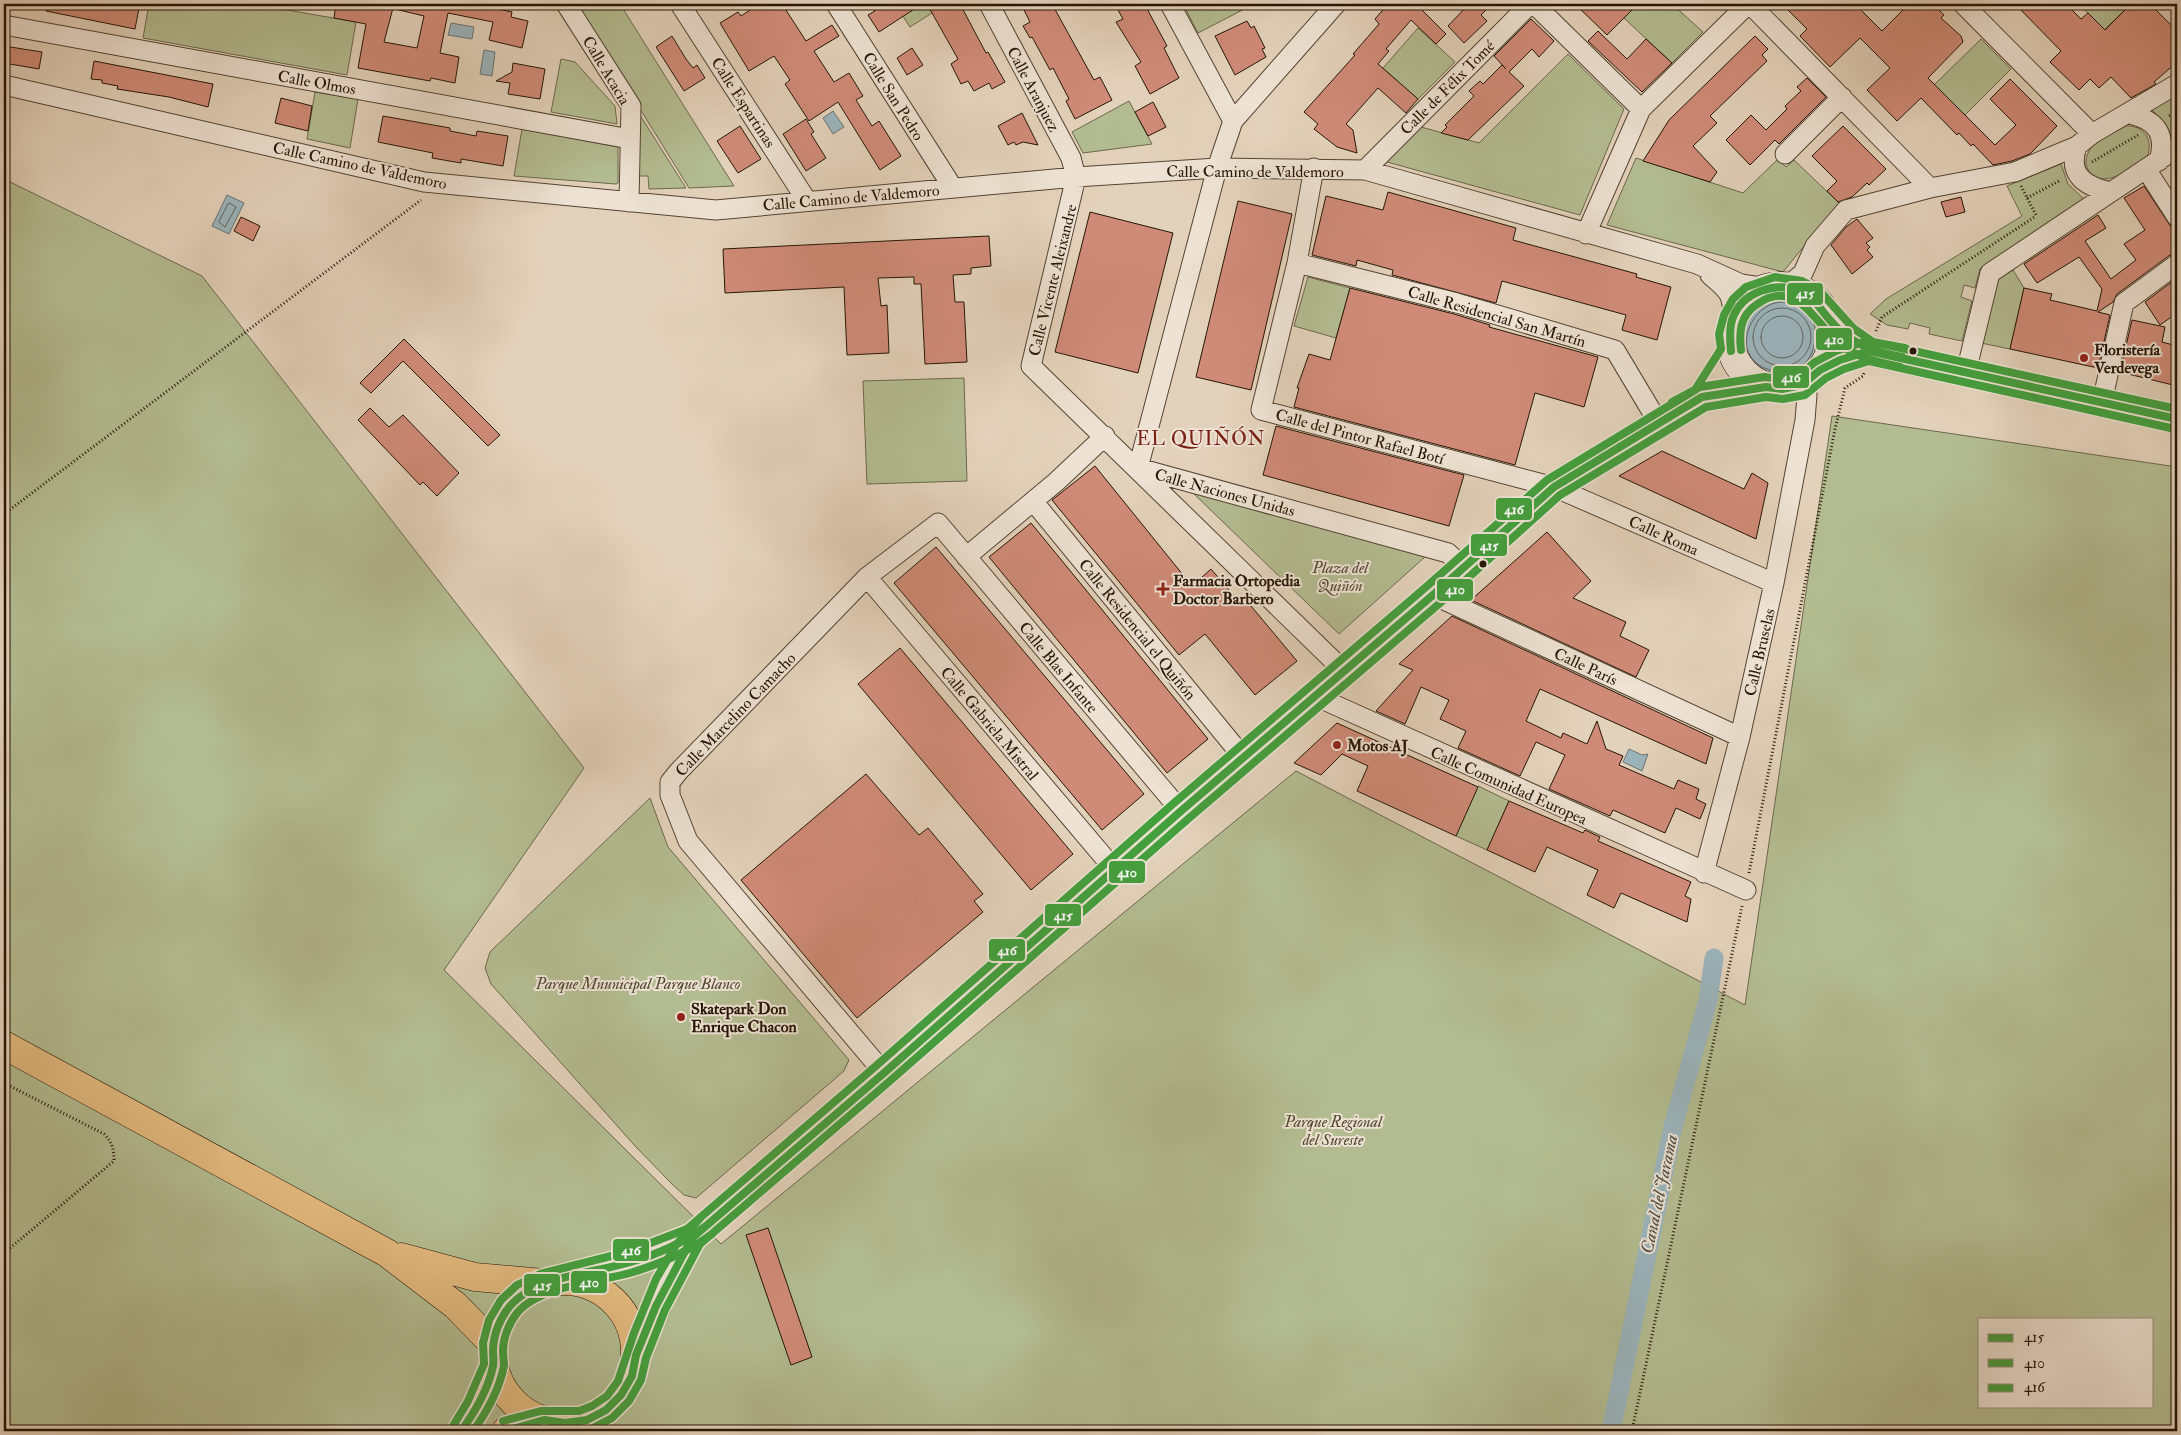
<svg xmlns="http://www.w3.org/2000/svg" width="2181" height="1435" viewBox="0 0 2181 1435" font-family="'IM FELL Double Pica',serif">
<rect width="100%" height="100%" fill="#e3d2bb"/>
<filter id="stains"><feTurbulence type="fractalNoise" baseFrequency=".004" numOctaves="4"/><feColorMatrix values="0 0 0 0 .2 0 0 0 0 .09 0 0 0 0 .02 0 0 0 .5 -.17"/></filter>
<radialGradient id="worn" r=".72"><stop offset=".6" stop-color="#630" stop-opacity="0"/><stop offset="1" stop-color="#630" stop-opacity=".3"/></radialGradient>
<path fill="#b3bc91" stroke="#6c684b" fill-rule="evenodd" d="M149,4h104l103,18 -9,53 -204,-37z
M575,4h45l114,182 -45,2z
M895,4h51l-36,23z
M1183,4h71l-56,29z
M1638,4h34l31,28 -31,31 -48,-45z
M2079,4h52l-27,26z
M1418,28l37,34 -37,37 -35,-31z
M1981,39l30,30 -46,46 -31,-30z
M1568,54l56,55 -44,106 -193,-53 34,-35 58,16z
M561,59l14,3 40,44 2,18 -66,-12z
M315,92l43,7 -8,49 -43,-9z
M2177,93v45l-6,4c-3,-14 -8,-22 -19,-32z
M1129,101l23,43 -69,9 -11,-21z
M638,112l48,76 -37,1 -1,-13h-9z
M2126,126c18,-1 28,14 21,31 -15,12 -50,38 -61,8 -2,-22 24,-30 40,-39z
M522,129l96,18v36l-2,1 -102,-8z
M1636,158l107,35 35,-34 8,8 8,-7 45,43 -56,69 -176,-47z
M2061,164l7,20 18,17 -106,68 -5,19 -11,-3 -3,12 11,4 -10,40 -33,-7 1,-6 -20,-5 -2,6 -21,-4 -17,-11 16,-15 136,-83 -15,-30z
M4,179l198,97 382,492 -140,202 277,274 575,-473 449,234 87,-589 345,51v964h-2173zM1980,1319h172v87h-172z
M2013,270l11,18 -14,61 -29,-6 15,-62z
M1308,277l42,11 -14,50 -42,-12z
M964,378l3,103 -100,3 -4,-103z
M1192,492l234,64 -87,78z
M1478,786l31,15 -22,49 -31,-14z
M650,798l18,49 181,213 -5,11 -148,127 -12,-3 -11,-10 -37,-38 -145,-163 -6,-16 5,-16z"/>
<path fill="#9bb4bc" stroke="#6c7473" d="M451,23l23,4 -2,12 -24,-4z
M484,50l11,2 -3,24 -12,-2z
M833,111l11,16 -11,7 -10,-16z
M227,195l17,8 -15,31 -17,-8z
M1742 337a40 40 0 1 1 80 0a40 40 0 1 1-80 0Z
M1629,749l13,6 6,-1 -6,17 -19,-9z"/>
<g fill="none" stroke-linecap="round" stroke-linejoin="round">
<path stroke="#606460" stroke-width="1" d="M229,203l7,4 -11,20 -6,-5z
M1753 337a29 29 0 1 1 58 0a29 29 0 1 1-58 0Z
M1761 337a21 21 0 1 1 42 0a21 21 0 1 1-42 0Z
M1813,322c-41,-61 -103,35 -39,49 31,7 46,-21 40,-48"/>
<path stroke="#9bb4bc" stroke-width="19" d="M1611,1431l62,-304 35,-127 6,-42"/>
</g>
<path fill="#d08b78" stroke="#251505" d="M47,4h83l-1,2 10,2 -4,21 -89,-18z
M336,4h58l-10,38 33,6 7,-32 -29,-7 1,-5h89l-1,2 28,6 -1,5 17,4 -6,27 -33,-8 4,-18 -45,-9 -8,40 19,4 -4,26 -24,-5 -1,3 -72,-13 8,-44 -32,-6z
M759,4h23l24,37 26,-16 7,11 -25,15 20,31 15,-9 14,23 -7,4 16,26 7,-5 22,35 -21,14 -42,-68 -29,19 -24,-37 5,-4 -16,-24 -25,15 -29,-48 18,-11 3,4z
M871,4h51l-43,28 -11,-17 7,-4z
M927,4h33l26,49 2,-1 17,30 -13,7 -3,-6 -15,8 -6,-10 -7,3 -10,-20 7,-5z
M1021,4h31l42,76 6,-3 12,23 -37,19 -9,-18 3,-2 -16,-31 -3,2 -18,-33 -2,1 -7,-12 7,-4z
M1129,4h10l3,5 4,-2 21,39 -3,2 15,30 -29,16 -15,-28 6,-4 -25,-40 7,-3 -5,-9z
M1388,4h40l-6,6 24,24 -10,10 -25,-24 -25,29 3,2 -11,13 40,35 -12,14 -28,-25 -32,36 7,6 4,23 -20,-6 -23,-18 4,-5 -14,-12 51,-57 -2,-1 26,-30 -4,-5z
M1469,4h23l-11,11 6,6 -23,22 -16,-17z
M1575,4h63l-31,31z
M1782,4h38l6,6 7,-6h22l27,27 27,-27h24l11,11 -3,3 20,18 2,6 -35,36 67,67 21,-20 -26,-26 20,-20 47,47 -27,28 -18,7 -19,4 -20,-21 -2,2 -12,-13 -2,2 -36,-37 -24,23 -30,-31 23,-22 -30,-30 -30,29 -30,-31 7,-7z
M2015,4h51l15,15 7,-6 17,17 26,-26h19l23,23 -2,1 6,7v27l-23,20 2,2 -25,14 -20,-21 -12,11 -9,-9 -11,11 -29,-28 11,-11z
M1531,19l23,22 -15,16 -7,-8 -23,23 15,14 -56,54 -27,-7 6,-6 -2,-2 29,-29 -5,-5 11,-10 3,3 19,-19 4,4 -12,-13z
M1247,21l4,7 3,-2 11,22 -3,1 4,8 -31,18 -20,-39z
M1598,31l29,28 19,-20 26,24 -30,29 -54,-51z
M672,36l14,23 7,9 4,-3 8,13 -21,13 -28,-44z
M1755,36l13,13 -6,6 5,6 -57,55 7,7 -24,23 24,26 -7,10 -67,-21 26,-41z
M4,46l38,6 -3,17 -35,-6z
M912,48l11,17 -16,10 -10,-17z
M94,61l119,23 -5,23 -39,-10 -52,-8 1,-3 -16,-3v-3l-11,-1z
M513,63l32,6 -5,30 -32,-5 2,-11 -14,-2 16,-9z
M1807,78l19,19 -47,47 -4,-4 -25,25 -24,-25 25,-25 15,15 21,-21 -2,-3 16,-15 -4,-4z
M281,98l31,8 -4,25 -33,-8z
M1153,102l13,25 -18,9 -13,-24z
M1022,113l16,32 -15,-3 -7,3 -2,-3 -6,3 -10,-19z
M383,116l67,12v3l26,5 1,-5 31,5 -5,30 -42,-7v4l-29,-5 1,-5 -55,-11z
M806,119l8,13 -3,2 15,24 -20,13 -23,-37z
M740,126l21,33 -23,14 -21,-32z
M1843,126l43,43 -17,16 -2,-2 -15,14 -14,5 -11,-11 10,-10 -25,-25z
M2144,186l33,50v17l-7,2 -53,39 -4,8 -15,10 12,3 -12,53 -88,-19 14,-61 28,6 -2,6 47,11 5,-22 -23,-32 -42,26 -13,-19 74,-49 8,13 -21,13 26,38 25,-19 -12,-16 21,-14 -21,-32z
M1388,192l128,36 -3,12 124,34 -1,3 35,10 -14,53 -35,-10 4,-15 -124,-34 -6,22 -104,-28 1,-5 -36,-10 -1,6 -44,-11 14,-59 57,14z
M1961,197l4,15 -19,5 -5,-15z
M1238,201l54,13 -41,176 -55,-13z
M1090,212l83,21 -35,140 -83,-21z
M241,217l19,9 -7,15 -19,-10z
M1857,219l16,19 -7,5 4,4 -3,3 6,7 -21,17 -21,-29 15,-18z
M989,236l2,30 -20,2v6l-18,1 2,27h9l3,60 -42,2 -4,-80h-7v-7l-36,1 3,28 6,-1 2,48 -42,2 -3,-68 -119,6 -2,-44z
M2177,278v35l-17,12 -15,-23z
M1350,288l104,26 36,11 -1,2 109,30 -14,50 -49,-14 -20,72 -221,-58 5,-19h-2l12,-34 21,6z
M2132,320l33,7 -3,15 15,4v40l-57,-14z
M404,339l96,96 -12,11 -85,-85 -32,32 -11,-10z
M370,408l19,19 14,-12 56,58 -22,23 -14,-14 -3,3 -62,-65z
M1276,426l188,49 -15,51 -186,-51z
M1662,451l82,38 8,-16 16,10 -12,56 -137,-63z
M1095,466l97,120 19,-17 30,35 5,-4 51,61 -42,34 -50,-61 -26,21 -127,-155z
M1031,523l177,216 -41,34 -178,-216z
M1547,532l44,49 -18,17 53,24 -6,14 29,14 -13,27 -165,-77z
M936,547l208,247 -42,36 -208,-247z
M1452,616l261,122 -7,26 -166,-75 -14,32 35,17 2,-5 24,11 10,-23 9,28 17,7 -4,9 55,24 4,-9 21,9 -3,10 10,5 -6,15 -24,-11 -11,25 -52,-23 -3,6 -61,-27 16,-34 -29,-13 -16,34 -62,-28 8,-17 -26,-12 9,-19 -28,-13 -16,37 -29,-13 37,-41 -14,-6z
M900,648l173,206 -42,36 -173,-206z
M1337,723l141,64 -22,49 -99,-45 11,-25 -26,-12 -21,21 -27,-12z
M866,774l53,61 9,-7 55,66 -9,7 9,11 -126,106 -116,-138z
M1509,801l74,32 2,-3 15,7 -2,4 93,41 -6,14 6,3 -4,23 -66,-29 -7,15 -27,-13 11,-25 -51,-23 -12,25 -48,-22z
M768,1228l44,129 -21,8 -45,-130z"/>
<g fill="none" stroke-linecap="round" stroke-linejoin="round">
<g stroke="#544432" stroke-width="21">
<path id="street" d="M566,4l65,102 -2,96
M680,4l127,197
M836,4l117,184
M989,4l82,154 5,19 -45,189 313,305
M1170,4l63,117
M1336,4l-103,117 -16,47 -79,300 310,85 15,14
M1534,4l107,105
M1750,4l180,184
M1963,4l129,130
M4,25l626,114
M4,85l420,97 292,28 360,-33 141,-9 148,2 332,94 44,20 26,4
M2130,114c26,6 37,20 29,47
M2077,146c-10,29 8,40 33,46
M1785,154l57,-57
M1314,168l-17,95 -36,147 293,77 220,96
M2146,169l31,48
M1365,170l165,-166
M1586,234l55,-125 107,-105
M1297,263l160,40 158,47 43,72
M1710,275c19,16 23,19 23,44
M1786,287l17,-14 12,-27 31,-36 84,-22 85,-16 62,-26 15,-12 85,-50
M1966,372l24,-99 187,-125
M2102,402l22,-99 53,-39
M1033,501l210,256
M966,557l90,-75 49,-46
M867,577l247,292
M1433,595l307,142
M1315,696l431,194
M1704,873l36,-136 34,-154 31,-163 2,-25 -5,-10
M884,1073l-196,-232 -18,-46v-13l9,-11 188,-194 71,-54 243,288"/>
</g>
<g stroke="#251505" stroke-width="29">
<path id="secondary" d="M1730 337a51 51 0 1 1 102 0a51 51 0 1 1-102 0Z
M1827,317l19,19 23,15 308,68
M560,1280l70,-18 62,-24
M636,1355l30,-70 26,-47 192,-165 297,-262 252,-216 121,-108 148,-90 64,-10"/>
</g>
<g stroke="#251505" stroke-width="29">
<path id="primary" d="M4,1045l383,208 68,52 38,39
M401,1257l74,20 68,6
M493 1352a71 71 0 1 1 142 0a71 71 0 1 1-142 0Z
M461,1431l16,-25 17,-40
M506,1431l38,-11"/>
</g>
<path stroke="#251505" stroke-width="3" stroke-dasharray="1 2.5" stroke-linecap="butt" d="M2169,116l8,-5
M2092,162l46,-27
M2021,186l16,31
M2027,198l34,-18
M1876,331l6,-14 154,-101
M4,514l417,-314
M1749,873l86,-444 10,-41 18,-12 1,-3
M4,1083l100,51c8,8 10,15 10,27l-110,92
M1632,1431l110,-525"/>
<use href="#street" stroke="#ede2d3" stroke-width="19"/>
<use href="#secondary" stroke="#ede2d3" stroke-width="28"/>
<use href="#primary" stroke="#e2b97e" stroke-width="28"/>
<g stroke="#ede2d3" stroke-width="11">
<path id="bus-1" d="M1731,351c-1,-10 -2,-21 1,-31 9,-28 44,-40 70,-28 12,5 18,17 27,27 19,24 43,32 73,38
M461,1431c14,-19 27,-41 32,-65 1,-5 0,-10 0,-15 0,-16 7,-33 17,-45 25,-29 82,-33 117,-43 29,-8 55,-19 79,-37
M506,1431l38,-11 21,3 22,-3 19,-10 15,-15 11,-19 4,-21 20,-49 36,-68 192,-165 297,-262 252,-216 121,-108 148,-90 64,-10 16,2 20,-4 18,-15 20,-10 29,-9 308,68"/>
</g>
<g stroke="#ede2d3" stroke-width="11">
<path id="bus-2" d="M1741,350c-2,-18 -1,-34 15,-45 42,-31 61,24 89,43 17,11 36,15 55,19
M473,1431c14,-19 26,-41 31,-65 0,-5 -1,-10 -1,-15 0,-13 6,-28 14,-38 22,-27 81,-31 113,-40 30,-9 57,-20 82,-39
M579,1431l12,-2 21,-11 17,-17 12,-21 5,-22 19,-48 35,-66 191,-164 297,-261 252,-216 120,-108 146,-88 60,-10 17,2 22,-4 21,-17 18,-9 25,-8 306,68"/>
</g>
<g stroke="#ede2d3" stroke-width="11">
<path id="bus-3" d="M1672,402l28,-15 64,-10 18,2 16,-3 17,-14 21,-11 31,-10 38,7
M503,1421l38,-10h38l13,-5 15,-10 11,-15 16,-48 22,-54 20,-34 25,-28
M453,1426l15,-25 16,-37 -1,-21 6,-23 12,-20 16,-15 23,-11 87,-22 60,-23 190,-164 297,-262 252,-216 121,-107 148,-90 26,-41 -2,-15 5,-19 9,-16 13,-12 29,-10 27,4 16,8 35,39 20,14 304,67"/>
</g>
<use href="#bus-1" stroke="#449f3d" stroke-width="8"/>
<use href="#bus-2" stroke="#449f3d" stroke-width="8"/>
<use href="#bus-3" stroke="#449f3d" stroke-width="8"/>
</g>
<g fill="#251505" stroke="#ede2d3" stroke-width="2">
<circle cx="1913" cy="351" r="4.5"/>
<circle cx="1483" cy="564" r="4.5"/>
</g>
<g fill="#8f2418" stroke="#ede2d3" stroke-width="2">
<circle cx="2084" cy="358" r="5"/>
<path d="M1160.5 581.5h5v5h5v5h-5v5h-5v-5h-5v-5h5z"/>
<circle cx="1337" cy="745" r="5"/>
<circle cx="681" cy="1017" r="5"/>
</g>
<g text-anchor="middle" stroke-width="4" stroke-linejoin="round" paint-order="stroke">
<g font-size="16" fill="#251505" stroke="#ede2d3">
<text transform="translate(607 70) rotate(59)" y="6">Calle Acacia</text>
<text transform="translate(317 82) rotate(10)" y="6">Calle Olmos</text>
<text transform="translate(1447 87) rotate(-45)" y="6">Calle de Félix Tomé</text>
<text transform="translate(1034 89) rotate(62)" y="6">Calle Aranjuez</text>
<text transform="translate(894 96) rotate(58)" y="6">Calle San Pedro</text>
<text transform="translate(744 102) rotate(57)" y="6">Calle Espartinas</text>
<text transform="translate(360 165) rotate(12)" y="6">Calle Camino de Valdemoro</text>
<text x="1255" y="177">Calle Camino de Valdemoro</text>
<text transform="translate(851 197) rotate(-5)" y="6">Calle Camino de Valdemoro</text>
<text transform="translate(1052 280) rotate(-76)" y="6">Calle Vicente Aleixandre</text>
<text transform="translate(1497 316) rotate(16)" y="6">Calle Residencial San Martín</text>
<text transform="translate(1360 436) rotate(15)" y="6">Calle del Pintor Rafael Botí</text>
<text transform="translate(1225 492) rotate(15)" y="6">Calle Naciones Unidas</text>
<text transform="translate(1664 535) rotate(24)" y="6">Calle Roma</text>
<text transform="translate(1138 629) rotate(51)" y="6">Calle Residencial el Quiñón</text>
<text transform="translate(1759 652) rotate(-77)" y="6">Calle Bruselas</text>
<text transform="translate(1586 666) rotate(25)" y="6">Calle París</text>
<text transform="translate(1059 667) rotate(50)" y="6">Calle Blas Infante</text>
<text transform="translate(735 714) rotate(-46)" y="6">Calle Marcelino Camacho</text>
<text transform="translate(990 723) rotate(50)" y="6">Calle Gabriela Mistral</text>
<text transform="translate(1509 785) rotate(24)" y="6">Calle Comunidad Europea</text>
</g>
<g font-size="16" font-weight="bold" fill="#251505" stroke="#ede2d3" text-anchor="start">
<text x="2094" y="355">Floristería<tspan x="2094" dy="18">Verdevega</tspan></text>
<text x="1173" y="586">Farmacia Ortopedia<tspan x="1173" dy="18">Doctor Barbero</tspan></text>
<text x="1347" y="751">Motos AJ</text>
<text x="691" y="1014">Skatepark Don<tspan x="691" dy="18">Enrique Chacon</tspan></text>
</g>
<g font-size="16" font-style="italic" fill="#50472f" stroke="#ede2d3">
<text x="1340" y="573">Plaza del<tspan x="1340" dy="18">Quiñón</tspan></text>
<text x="638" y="989">Parque Mnunicipal Parque Blanco</text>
<text x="1333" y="1127">Parque Regional<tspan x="1333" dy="18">del Sureste</tspan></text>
</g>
<g font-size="18" font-style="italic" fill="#4e4d45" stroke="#ede2d3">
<text transform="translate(1659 1194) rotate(-78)" y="6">Canal del Jarama</text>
</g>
<g font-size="19" letter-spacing="1" fill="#7a1f14" stroke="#ede2d3">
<text x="1201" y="445">EL QUIÑÓN</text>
</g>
</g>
<g stroke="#ede2d3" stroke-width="2">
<rect x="1786" y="282" width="38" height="24" rx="5" fill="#449f3d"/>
<rect x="1815" y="327" width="38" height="24" rx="5" fill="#449f3d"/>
<rect x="1772" y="365" width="38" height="24" rx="5" fill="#449f3d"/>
<rect x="1495" y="497" width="38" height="24" rx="5" fill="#449f3d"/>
<rect x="1470" y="533" width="38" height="24" rx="5" fill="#449f3d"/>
<rect x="1436" y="578" width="38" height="24" rx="5" fill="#449f3d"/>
<rect x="1108" y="860" width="38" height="24" rx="5" fill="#449f3d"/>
<rect x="1044" y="903" width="38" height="24" rx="5" fill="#449f3d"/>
<rect x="988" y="938" width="38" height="24" rx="5" fill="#449f3d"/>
<rect x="612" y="1238" width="38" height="24" rx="5" fill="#449f3d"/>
<rect x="570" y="1270" width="38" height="24" rx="5" fill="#449f3d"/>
<rect x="523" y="1273" width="38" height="24" rx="5" fill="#449f3d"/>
</g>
<g font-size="14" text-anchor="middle" font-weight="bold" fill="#fff">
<text x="1805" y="298">415</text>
<text x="1834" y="344">410</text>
<text x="1791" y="382">416</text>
<text x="1514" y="514">416</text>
<text x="1489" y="550">415</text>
<text x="1455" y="594">410</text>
<text x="1127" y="877">410</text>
<text x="1063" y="920">415</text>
<text x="1007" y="955">416</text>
<text x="631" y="1255">416</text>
<text x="589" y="1287">410</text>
<text x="542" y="1290">415</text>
</g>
<rect width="2181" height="1435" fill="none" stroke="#e3d2bb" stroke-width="20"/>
<rect x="5" y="5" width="2171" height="1425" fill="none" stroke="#251505" stroke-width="2.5"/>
<rect x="10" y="10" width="2161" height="1415" fill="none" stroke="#251505"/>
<rect x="1978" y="1318" width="175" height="90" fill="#ede2d3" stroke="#9d9081"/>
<rect x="1988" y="1334" width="25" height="8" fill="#449f3d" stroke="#9d9081"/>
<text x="2024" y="1342" font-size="15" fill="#251505">415</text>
<rect x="1988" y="1359" width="25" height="8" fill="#449f3d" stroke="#9d9081"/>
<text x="2024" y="1368" font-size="15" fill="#251505">410</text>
<rect x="1988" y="1384" width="25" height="8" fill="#449f3d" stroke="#9d9081"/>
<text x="2024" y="1392" font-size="15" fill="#251505">416</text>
<rect width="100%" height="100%" filter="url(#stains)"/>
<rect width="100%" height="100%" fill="url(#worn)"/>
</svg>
